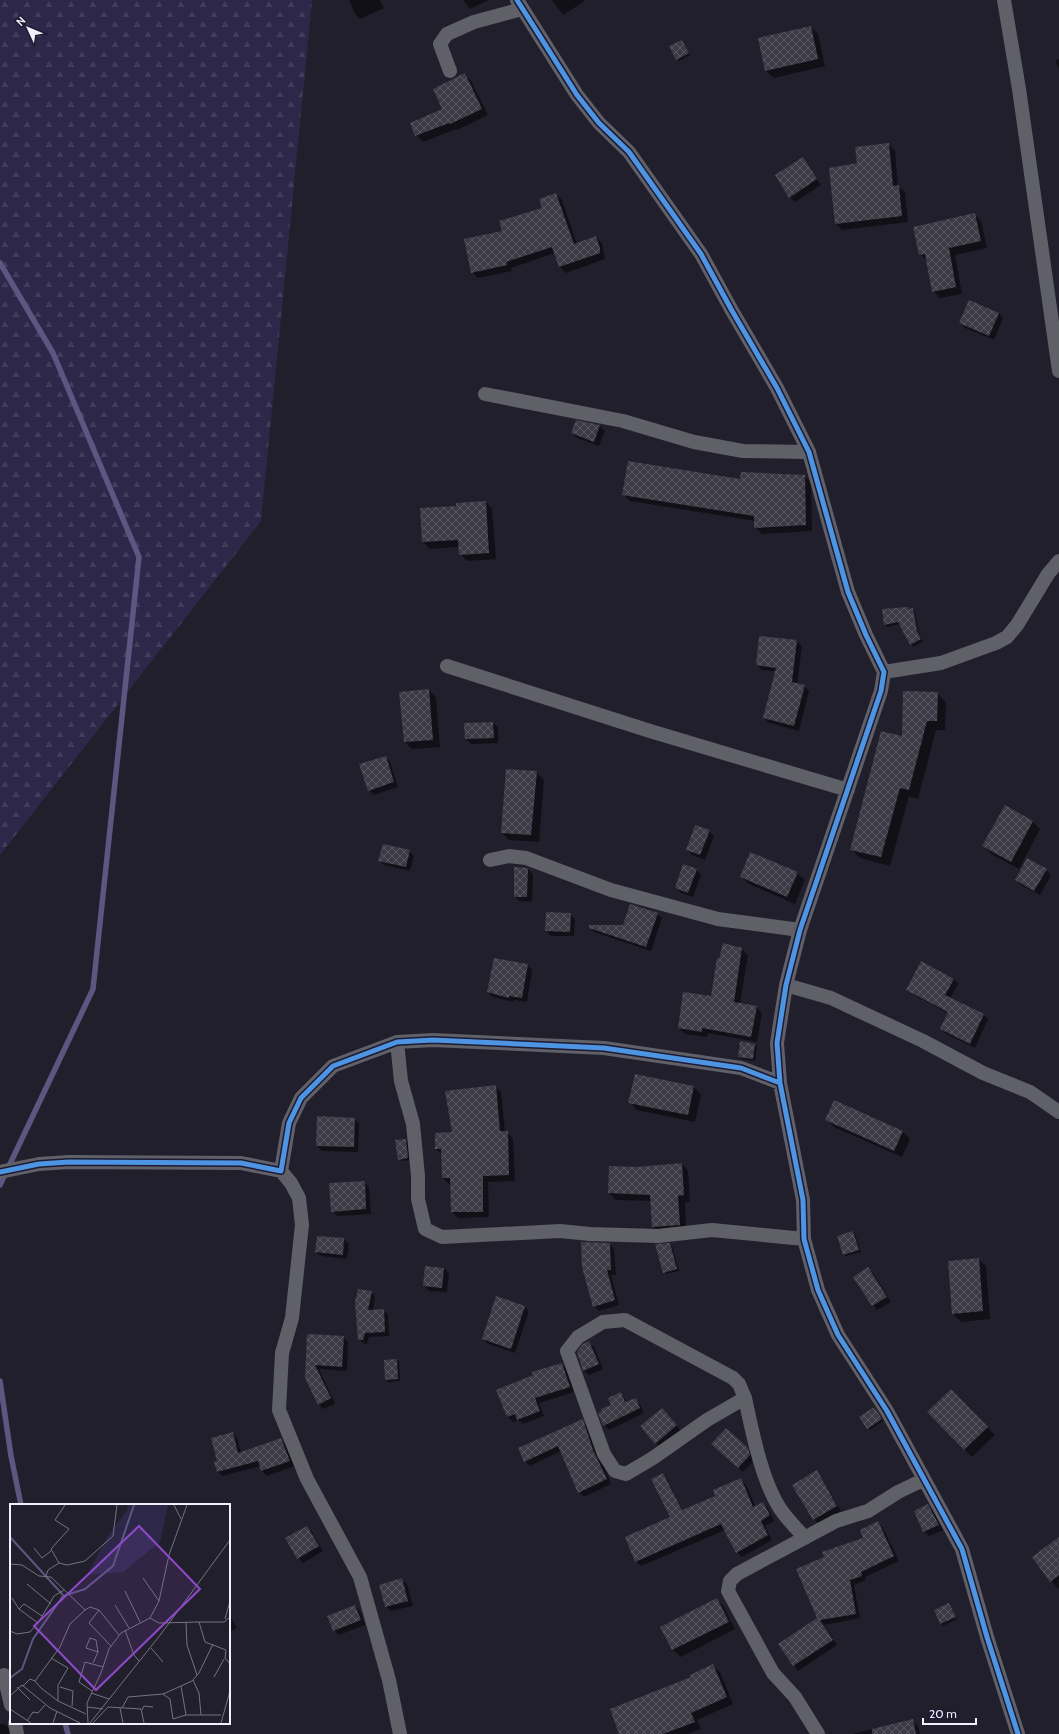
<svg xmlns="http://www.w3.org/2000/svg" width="1059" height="1734" viewBox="0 0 1059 1734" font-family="Cabin,sans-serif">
<defs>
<pattern id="forest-firs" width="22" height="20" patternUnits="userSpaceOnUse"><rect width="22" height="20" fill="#2d2849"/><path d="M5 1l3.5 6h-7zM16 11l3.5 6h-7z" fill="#423d5b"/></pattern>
<pattern id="building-cross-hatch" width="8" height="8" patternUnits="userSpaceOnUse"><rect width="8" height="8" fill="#3c3a45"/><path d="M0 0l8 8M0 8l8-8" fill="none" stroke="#595761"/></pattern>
</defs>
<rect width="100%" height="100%" fill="#211f2c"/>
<path fill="url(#forest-firs)" d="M0,0h312l-51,521 -261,334z"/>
<path fill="#0007" d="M349,0h31l4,8 -24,11 -5,-5z
M463,0h26l-19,9z
M552,0h32l1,1 -22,14z
M811,27l7,7 7,32 -51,12 -8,-7z
M682,41l8,14 -11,6 -2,-2z
M1059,59v9l-4,-7z
M465,74l6,7 17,34 -31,15 -1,-1 -33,13 -7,-7 28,-25z
M889,144l6,7 3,35 7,6 3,30 -66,8 -6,-6 22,-60z
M803,159l18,26 -26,17 -5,-5z
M556,194l6,6 15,44 19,-7 6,6 3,16 -39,14 -6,-6 -5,-14 -44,15 1,3 -34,7 -6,-6 31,-40 41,-24z
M975,215l6,6 6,27 -32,7 7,39 -22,4 -7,-7 -6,-30 -7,-7z
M999,313l4,5 -9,22 -29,-12 -5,-5z
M576,422l24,4 5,5 -6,15 -22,-8 -5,-5z
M805,476l6,7 1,48 -50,3 -7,-7v-6l-125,-20 -7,-7 118,-14z
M486,502l6,7 4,50 -29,2 -7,-7v-7l-30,2 -7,-7 -2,-33 36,-3z
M908,608l7,3 4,23 4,7 -10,6 -13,-23 -13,3 -2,-2z
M797,641l5,5 -5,39 7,1 5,5 -10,40 -30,-8 -5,-5 12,-47 -14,-1 -5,-5z
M429,690l7,7 4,50 -28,2 -7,-7z
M937,693l9,9 -1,28h-9l-18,69 -9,-3 -19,70 -30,-8 -9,-9 51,-111z
M493,723l5,4v16l-27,1 -5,-5 -1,-15z
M385,757l5,5 8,25 -24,8 -5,-5z
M536,772l8,8 -5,62 -30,-2 -7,-7z
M1005,807l28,15 7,7 -21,40 -28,-15 -7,-8z
M709,831l5,5 -9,24 -13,-5 -5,-5z
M409,851l5,5 -4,15 -26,-6 -5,-5z
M528,869l5,5 -1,28 -12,-1 -5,-4z
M697,870l4,5 -8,22 -12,-4 -5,-5z
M1046,870l5,5 -11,20 -19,-10 -5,-5z
M797,873l8,7 -10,24 -46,-20 -8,-7z
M570,914l5,5 -1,17h-23l-5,-5z
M657,914l5,4 -11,33 -57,-19 -4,-4 33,-2z
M742,949l6,6 -8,49 16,3 6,6 -5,29 -49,-9 -1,4 -22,-3 -6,-6 32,-31z
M527,965l5,5 -5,32 -13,-2 -1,2 -20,-5 -5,-5z
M954,979l4,5 -8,15 34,16 4,4 -13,29 -29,-14 -5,-5 7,-16 -36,-19 -5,-4z
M741,1043l14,2 2,2 -2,14 -14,-2 -2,-2z
M636,1075l58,12 7,8 -6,27 -58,-12 -7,-8z
M495,1086l6,6 4,40 8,6 2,43 -27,1 1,35 -31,1 -6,-6 -1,-29 -2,1 -6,-6 -1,-23 -6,-6z
M834,1101l69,31 7,7 -8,18 -68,-30 -8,-8z
M354,1119l5,5 -1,28 -36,-1 -5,-5z
M406,1140l2,2 1,18 -8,1 -2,-2z
M682,1164l6,7 2,31h-5l1,29 -26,3 -7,-7 -1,-26 -36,-1 -7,-7 28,-25z
M364,1182l5,5 2,27 -34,2 -5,-5z
M853,1232l2,2 6,18 -15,4 -3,-2z
M344,1239l5,5 -2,15 -26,-3 -5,-4z
M610,1244l4,5 2,26h-5l8,30 -20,6 -5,-5z
M670,1244l2,2 7,25 -13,3 -2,-2z
M978,1259l8,7 4,53 -29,3 -8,-8 -4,-52z
M444,1268l5,5 -2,19 -18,-1 -5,-5z
M868,1269l5,4 18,29 -14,8 -4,-5z
M371,1292l4,4 -2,15 11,-1 4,5 1,21 -20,1 -2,7 -4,-1 -4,-4z
M524,1307l5,4 -14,42 -27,-9 -5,-5z
M308,1335l35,2 5,5 -1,29 -28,-2 16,35 -12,5 -5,-5z
M589,1343l5,4 9,22 -14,6 -5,-4 -6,-19z
M397,1360l2,2 1,19 -12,1 -2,-2z
M562,1364l5,5 7,23 -35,11 5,13 -21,8 -5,-4 -5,2 -5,-5 -10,-26z
M951,1390l44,45 -23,22 -44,-45z
M621,1393l6,9 8,-3 5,5 4,9 -35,17 -5,-5 8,-20z
M874,1408l9,13 -13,9 -2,-2z
M667,1414l14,17 -21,17 -4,-5z
M582,1421l5,4 24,59 -27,13 -5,-5 -18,-41 -31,15 -5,-5z
M233,1433l4,5 4,15 40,-14 5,5 9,22 -28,10 -5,-5 -1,-5 -39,10 -4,-5v-10z
M718,1449h29l5,5 2,7 -11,11z
M816,1472l5,5 20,34 -22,13 -5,-5z
M663,1474l4,5 16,32 34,-15 24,-16 5,5 10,22 7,-4 5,5 6,13 -9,5 7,14 -30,17 -5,-5 -12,-22 -84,36 -5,-5 -10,-24 45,-19z
M928,1506l5,4 10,20 -14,6 -5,-5z
M878,1523l5,5 16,33 -34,16 1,3 -12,5 6,33 -36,7 13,20 -39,26 -18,-27 39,-26 46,-79z
M307,1527l5,5 11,19 -20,12 -5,-5z
M1059,1538v50l-1,1 -25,-32z
M402,1580l5,4 6,22 -22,5 -5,-4z
M717,1599l7,8 11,22 -54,28 -8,-7 -11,-23z
M949,1604l8,15 -14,7 -8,-16z
M355,1606l5,5 5,14 -26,10 -5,-5z
M229,1614l8,14 -8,4z
M713,1666l7,6 13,32 -36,16 4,9 -13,5h-68l73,-56z
M912,1720l6,6 2,8h-68z
M0,1724h5l5,5 1,5h-11z"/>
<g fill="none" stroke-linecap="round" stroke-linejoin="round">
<path stroke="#5c5781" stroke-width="5.5" d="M0,263l53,90 86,204 -46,432 -93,196
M0,1381l11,75 10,49
M65,1723l3,11"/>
</g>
<path fill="url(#building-cross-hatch)" d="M811,26l7,33 -53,12 -7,-33z
M682,40l7,13 -13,7 -7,-14z
M465,73l17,36 -32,15 -1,-1 -34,13 -5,-13 32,-14 -9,-20z
M889,143l4,43 6,-1 3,31 -67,8 -6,-56 28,-5 -2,-16z
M803,157l14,22 -28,19 -14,-23z
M556,193l18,51 22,-8 4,12v5l-41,14 -7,-20 -46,15 1,3 -36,8 -7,-34 38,-8 -3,-10 43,-13 -3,-9z
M975,213l6,28 -32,7 7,39 -24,5 -7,-38 -6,1 -6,-28z
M969,300l30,13 -10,23 -30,-13z
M576,420l24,5 -6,17 -23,-9z
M628,461l112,18 1,-7 64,3 1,50 -52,3v-12l-132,-21z
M486,501l3,52 -30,2 -1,-15 -36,2 -2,-34 36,-2v-3z
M908,607v2l5,-1 4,23 4,8 -11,6 -12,-23 -14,3 -2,-16z
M759,636l38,4 -5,42 13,3 -11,41 -31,-8 13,-50 -20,-3z
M429,689l4,51 -29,2 -5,-50z
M903,691l35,1 -1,29h-10l-18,69 -9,-2 -19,69 -31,-7 31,-119 21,5z
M493,722l1,16 -29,1 -1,-16z
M386,756l8,26 -26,9 -9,-27z
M506,769l31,2 -6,64 -30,-2z
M1005,805l28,16 -22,41 -29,-16z
M695,825l15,5 -10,25 -14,-5z
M383,844l27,6 -4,17 -28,-6z
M750,852l48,20 -11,25 -47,-20z
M1027,858l20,11 -13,22 -19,-11z
M683,864l14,5 -9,24 -13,-5z
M514,867l14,1 -1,29h-13z
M630,904l28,9 -12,34 -57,-19v-3h34z
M546,912l25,1 -1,19 -25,-1z
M723,943l19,5 -8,54 23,4 -6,31 -49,-9v4l-24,-4 5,-36 28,4 6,-38 2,1z
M494,958l34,6 -6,34 -13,-2v2l-22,-6z
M921,961l33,18 -9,16 39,19 -14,30 -30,-15 8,-17 -42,-22z
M740,1041l15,3 -2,15 -15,-2z
M635,1074l59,12 -6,29 -60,-12z
M496,1085l4,46h8l1,44 -26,1v36h-32l-1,-34h-8l-1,-29h-6v-16l17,-1 -7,-41z
M834,1100l69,31 -9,20 -69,-31z
M317,1116l38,2 -1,29 -38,-1z
M406,1139l2,19 -10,2 -3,-20z
M682,1163l2,32 -6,1 2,29 -28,2 -2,-32 -42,-2 1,-27 28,1z
M365,1181l1,28 -35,3 -2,-29z
M853,1231l6,19 -16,5 -6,-19z
M317,1236l27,2 -1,17 -28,-3z
M581,1242l29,1 1,27h-4l8,30 -22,7 -11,-40z
M670,1243l7,26 -14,4 -8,-29z
M979,1258l4,53 -31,3 -4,-53z
M425,1266l19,2 -2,20 -19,-2z
M868,1267l19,30 -15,9 -19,-29z
M358,1289l14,2 -4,19 16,-1 1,23 -20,1 -2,7h-5l-3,-38z
M496,1296l29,10 -14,43 -29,-10z
M307,1334l37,2 -2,31 -27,-2 16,33 -13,7 -13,-27z
M589,1341l10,23 -16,7 -6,-19 6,-8z
M397,1359l1,20 -13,1 -1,-20z
M562,1363l8,24 -35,11 5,13 -23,9 -2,-6 -8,3 -11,-27 37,-15 -1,-3z
M951,1389l37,38 -24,23 -37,-38z
M621,1392l4,10 11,-4 4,10 -37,18 -5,-13 4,-2 -1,-2 10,-4 -3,-7z
M874,1407l8,12 -15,10 -8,-12z
M662,1408l15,17 -22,19 -15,-18z
M583,1419l10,31 14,29 -29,14 -20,-47 -34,16 -6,-14z
M726,1428l22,20 2,7 -12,13 -27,-24z
M233,1432l5,21 43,-15 9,23 -29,10 -3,-10 -41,11 -3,-10 3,-1 -6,-23z
M817,1470l20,36 -24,14 -21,-35z
M663,1473l19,37 33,-14 -2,-6 28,-12 12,29 10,-5 7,13 -9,6 7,14 -32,18 -15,-29 -86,38 -10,-25 45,-20 -19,-38z
M928,1504l11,21 -16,7 -9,-21z
M878,1521l16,35 -33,16 1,4 -12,4 6,34 -36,6 13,20 -40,26 -15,-22 39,-26 -21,-49 28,-12 -2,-5 41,-14 -3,-8z
M307,1526l12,20 -22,13 -12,-21z
M1059,1537v38l-9,7 -18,-25z
M402,1578l6,23 -23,6 -6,-22z
M717,1598l12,24 -57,28 -12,-23z
M949,1603l7,14 -16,7 -6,-14z
M355,1605l6,15 -28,11 -6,-15z
M713,1664l14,33 -36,16 4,9 -32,12h-44l-9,-25 81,-32 -1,-2z
M913,1719l3,15h-44v-5z"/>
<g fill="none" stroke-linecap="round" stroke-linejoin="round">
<path stroke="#606068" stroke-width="14" d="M517,0l60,95 22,28 30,29 72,102 30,55 46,79 32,64 39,140 18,43 18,37 -3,19 -81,239 -14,55 -9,58 3,40 23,117 1,39 14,51 20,45 49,76 75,138 25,88 31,97
M1004,0l15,89 40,282
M450,71l-10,-27 7,-10 27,-12 48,-13
M485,394l138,27 71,21 49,9 66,1
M447,666l203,65 198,59
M884,672l57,-9 55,-20 11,-6 10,-12 31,-51 11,-13
M490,860l19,-4 17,2 85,32 107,29 82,11
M786,985l45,13 92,43 60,32 47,19 29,20
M397,1042l4,39 12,43 5,52v23l7,30 17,8 118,-6 30,3 68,2 54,-6 92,9
M281,1171l10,12 8,15 3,27 -10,93 -10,35 -3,57 28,69 53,98 29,103 11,54
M0,1172l39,-8 30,-2 172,1 40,8 8,-48 12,-25 32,-32 64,-24 36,-2 171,8 137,20 39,15
M745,1398l-6,-14 -6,-6 -108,-58 -22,2 -25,15 -11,14 37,103 11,17 11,3 27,-16 54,-38 38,-22c7,33 17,84 36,112 7,10 16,19 24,28
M4,1675l7,30
M15,1723l2,11
M818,1734l-23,-37 -22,-24 -45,-82 2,-10 7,-7 99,-53 32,-10 30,-19 25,-12"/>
<g stroke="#1d1a31" stroke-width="8">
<path id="cycleway" d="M517,0l60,95 22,28 30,29 72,102 30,55 46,79 32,64 39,140 18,43 18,37 -3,19 -81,239 -14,55 -9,58 3,40 23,117 1,39 14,51 20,45 49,76 75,138 25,88 31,97
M0,1172l39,-8 30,-2 172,1 40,8 8,-48 12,-25 32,-32 64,-24 36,-2 171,8 137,20 39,15"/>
</g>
<use href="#cycleway" stroke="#4d94e3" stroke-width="5"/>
</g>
<g transform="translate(10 1504)">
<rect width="220" height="220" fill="#211f2c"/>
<path d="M117,1h41l-8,37 -37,30 -36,3 21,-39 20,-27z" fill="#2d2849"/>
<path fill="none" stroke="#5c5781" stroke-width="2" d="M0,33l53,58M0,174l12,-9 11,-30 30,-43 22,-7 28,-23 21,-61"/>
<path fill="none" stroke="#747380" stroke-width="1" d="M164,1l7,14M24,44l8,10 9,-7M49,59l8,2 18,-4 28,-25 4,-31M0,60l12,1 17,11 12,1 34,33 5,-3 9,3 20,25M36,72l2,-6 11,-7 -8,-14 18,-20 -14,-9 10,-15M133,74l16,23M17,80l24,20M115,87l15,31M2,94l7,11 19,14 16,-27 10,-6M105,101l14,23M9,105l5,-5 18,12M75,106l-15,14 -10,23 -25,34 6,7 17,13 28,13M89,106l-10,13 22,23M140,114l9,5 40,-1 6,20 21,8 -1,8 5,6M215,115l5,-18M176,118l1,23 10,30M189,118h25l6,-5M115,126l9,25 5,6M0,127l7,3 13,-2 8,-9M141,144l12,14M41,154l17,10 -10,17v16M83,159l5,-11 -12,-4 4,-10 6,2 2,12M204,173l10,-18M183,176l6,13 2,22M13,182l7,-7 5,2M7,183l13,13M50,183l13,4 -1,15M82,187l-13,-9 6,-20 18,5M81,189l18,6M153,190l18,-8M0,192l12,-11 28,23 30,15M77,203l16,2M110,204l3,15M112,204l6,-11 35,-3 7,5 3,20 13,-4h35M0,205l21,14M132,206l2,-4 9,1M176,211l-5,-29 11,-5 7,-8 14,-29M17,217l6,-9 5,1 7,-8M43,219l4,-12M78,219l-1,-20 14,-30 8,-24 12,-16 29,-15 9,-17 10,-46 18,-50M80,219l71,-89 69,-94M83,219l15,-16 33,2 3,14M211,219l9,-32"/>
<path fill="#8d49c8" fill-opacity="0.15" stroke="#8d49c8" stroke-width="2" d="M129,22l61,63 -104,101 -62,-64z"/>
<rect width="220" height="220" fill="none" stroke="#f1f0fd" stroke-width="2"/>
</g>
<g transform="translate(28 28) rotate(314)" stroke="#1d1a31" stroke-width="3" paint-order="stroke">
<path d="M0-3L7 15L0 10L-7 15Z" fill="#f1f0fd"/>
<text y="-6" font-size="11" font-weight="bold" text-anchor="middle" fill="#f1f0fd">N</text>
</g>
<path d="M923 1718v6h53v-6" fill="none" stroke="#f1f0fd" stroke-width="2"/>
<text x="929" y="1718" font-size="12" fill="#f1f0fd" stroke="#1d1a31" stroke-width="3" paint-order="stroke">20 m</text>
</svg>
